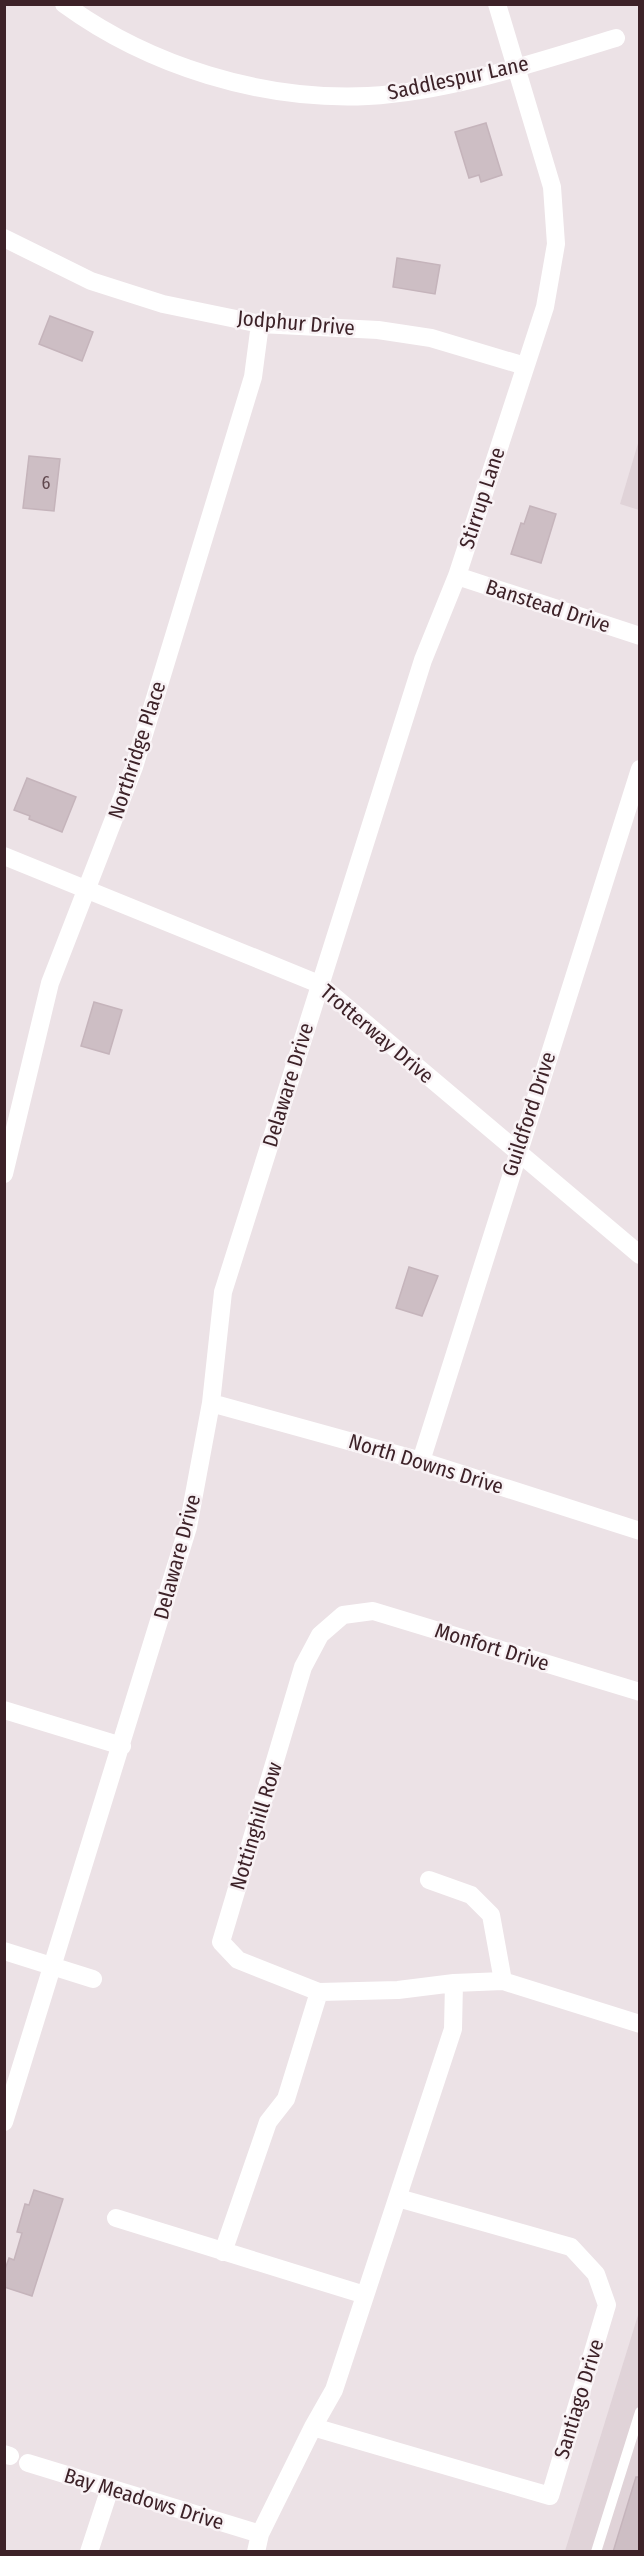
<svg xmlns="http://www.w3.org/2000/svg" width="644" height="2556" viewBox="0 0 644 2556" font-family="'Fira Sans Condensed',sans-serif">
<rect width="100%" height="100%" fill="#ece2e6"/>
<path fill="#e0d3d8" d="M639,440l1,70h-1l-19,-6z
M639,2312v239h-74z"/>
<path fill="#cdbec4" stroke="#c5b4bb" stroke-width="1.5" d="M486,123l16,52 -21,7 -2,-7 -10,3 -14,-46z
M397,258l43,7 -5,29 -42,-7z
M50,316l43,16 -11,29 -43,-17z
M29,456l31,3 -6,52 -31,-3z
M530,506l26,8 -15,49 -30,-9 10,-31 3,1z
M27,778l49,19 -14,35 -33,-13 1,-3 -16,-6z
M94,1002l28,8 -13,44 -28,-8z
M409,1267l29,9 -16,40 -26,-8z
M34,2190l29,9 -31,97 -28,-9v-15l5,-14 5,2 8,-27 -5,-1 8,-28 4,1z
M636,2477h3v75h-26z"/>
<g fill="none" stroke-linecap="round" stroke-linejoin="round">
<path stroke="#fff" stroke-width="10" d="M596,2552l44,-140"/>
<path stroke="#fff" stroke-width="18" d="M64,4c85,62 198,97 304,92 84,-5 168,-34 248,-58
M4,238l87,43 72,23 97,20 118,6 53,8 94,28
M457,576l183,60
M4,856l315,128 321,271
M4,1174l46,-191 84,-216 119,-390 7,-53
M211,1403l210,58 219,70
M421,1461l219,-692
M4,1710l118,36
M429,1880l42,15 20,20 12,66 137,43
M4,1951l89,28
M454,1983l-56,7 -79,2 -81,-32 -17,-18 82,-275 17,-32 23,-20 30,-4 267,81
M4,2122l184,-595 23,-124 12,-111 200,-632 34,-84 88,-269 11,-63 -4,-57 -55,-183
M116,2218l249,77
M223,2252l45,-130 18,-23 33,-107
M313,2427l237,69 57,-191 -11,-31 -25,-27 -173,-49
M4,2454l6,2
M28,2463l232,71
M89,2552l21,-64
M256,2552l4,-18 53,-107 21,-37 119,-361 1,-46 49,-2"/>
</g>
<g text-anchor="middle" stroke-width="5" stroke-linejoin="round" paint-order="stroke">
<g font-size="18" fill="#61494f">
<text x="46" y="489">6</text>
</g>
<g font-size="21" fill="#3d2228" stroke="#f8f2f5">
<text transform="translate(458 78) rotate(-12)" y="7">Saddlespur Lane</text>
<text transform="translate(296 323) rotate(5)" y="7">Jodphur Drive</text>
<text transform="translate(482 498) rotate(-72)" y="7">Stirrup Lane</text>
<text transform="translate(548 606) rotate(18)" y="7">Banstead Drive</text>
<text transform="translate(137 750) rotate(-72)" y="7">Northridge Place</text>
<text transform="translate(377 1034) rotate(40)" y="7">Trotterway Drive</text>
<text transform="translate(288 1085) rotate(-73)" y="7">Delaware Drive</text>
<text transform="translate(529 1114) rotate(-72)" y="7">Guildford Drive</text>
<text transform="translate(426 1464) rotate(17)" y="7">North Downs Drive</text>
<text transform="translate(177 1557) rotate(-75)" y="7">Delaware Drive</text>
<text transform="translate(492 1647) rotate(17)" y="7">Monfort Drive</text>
<text transform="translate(256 1826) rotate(-73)" y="7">Nottinghill Row</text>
<text transform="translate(579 2399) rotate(-73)" y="7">Santiago Drive</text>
<text transform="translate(144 2499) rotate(17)" y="7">Bay Meadows Drive</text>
</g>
</g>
<rect width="644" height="2556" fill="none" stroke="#3d2228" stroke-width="12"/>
</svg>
